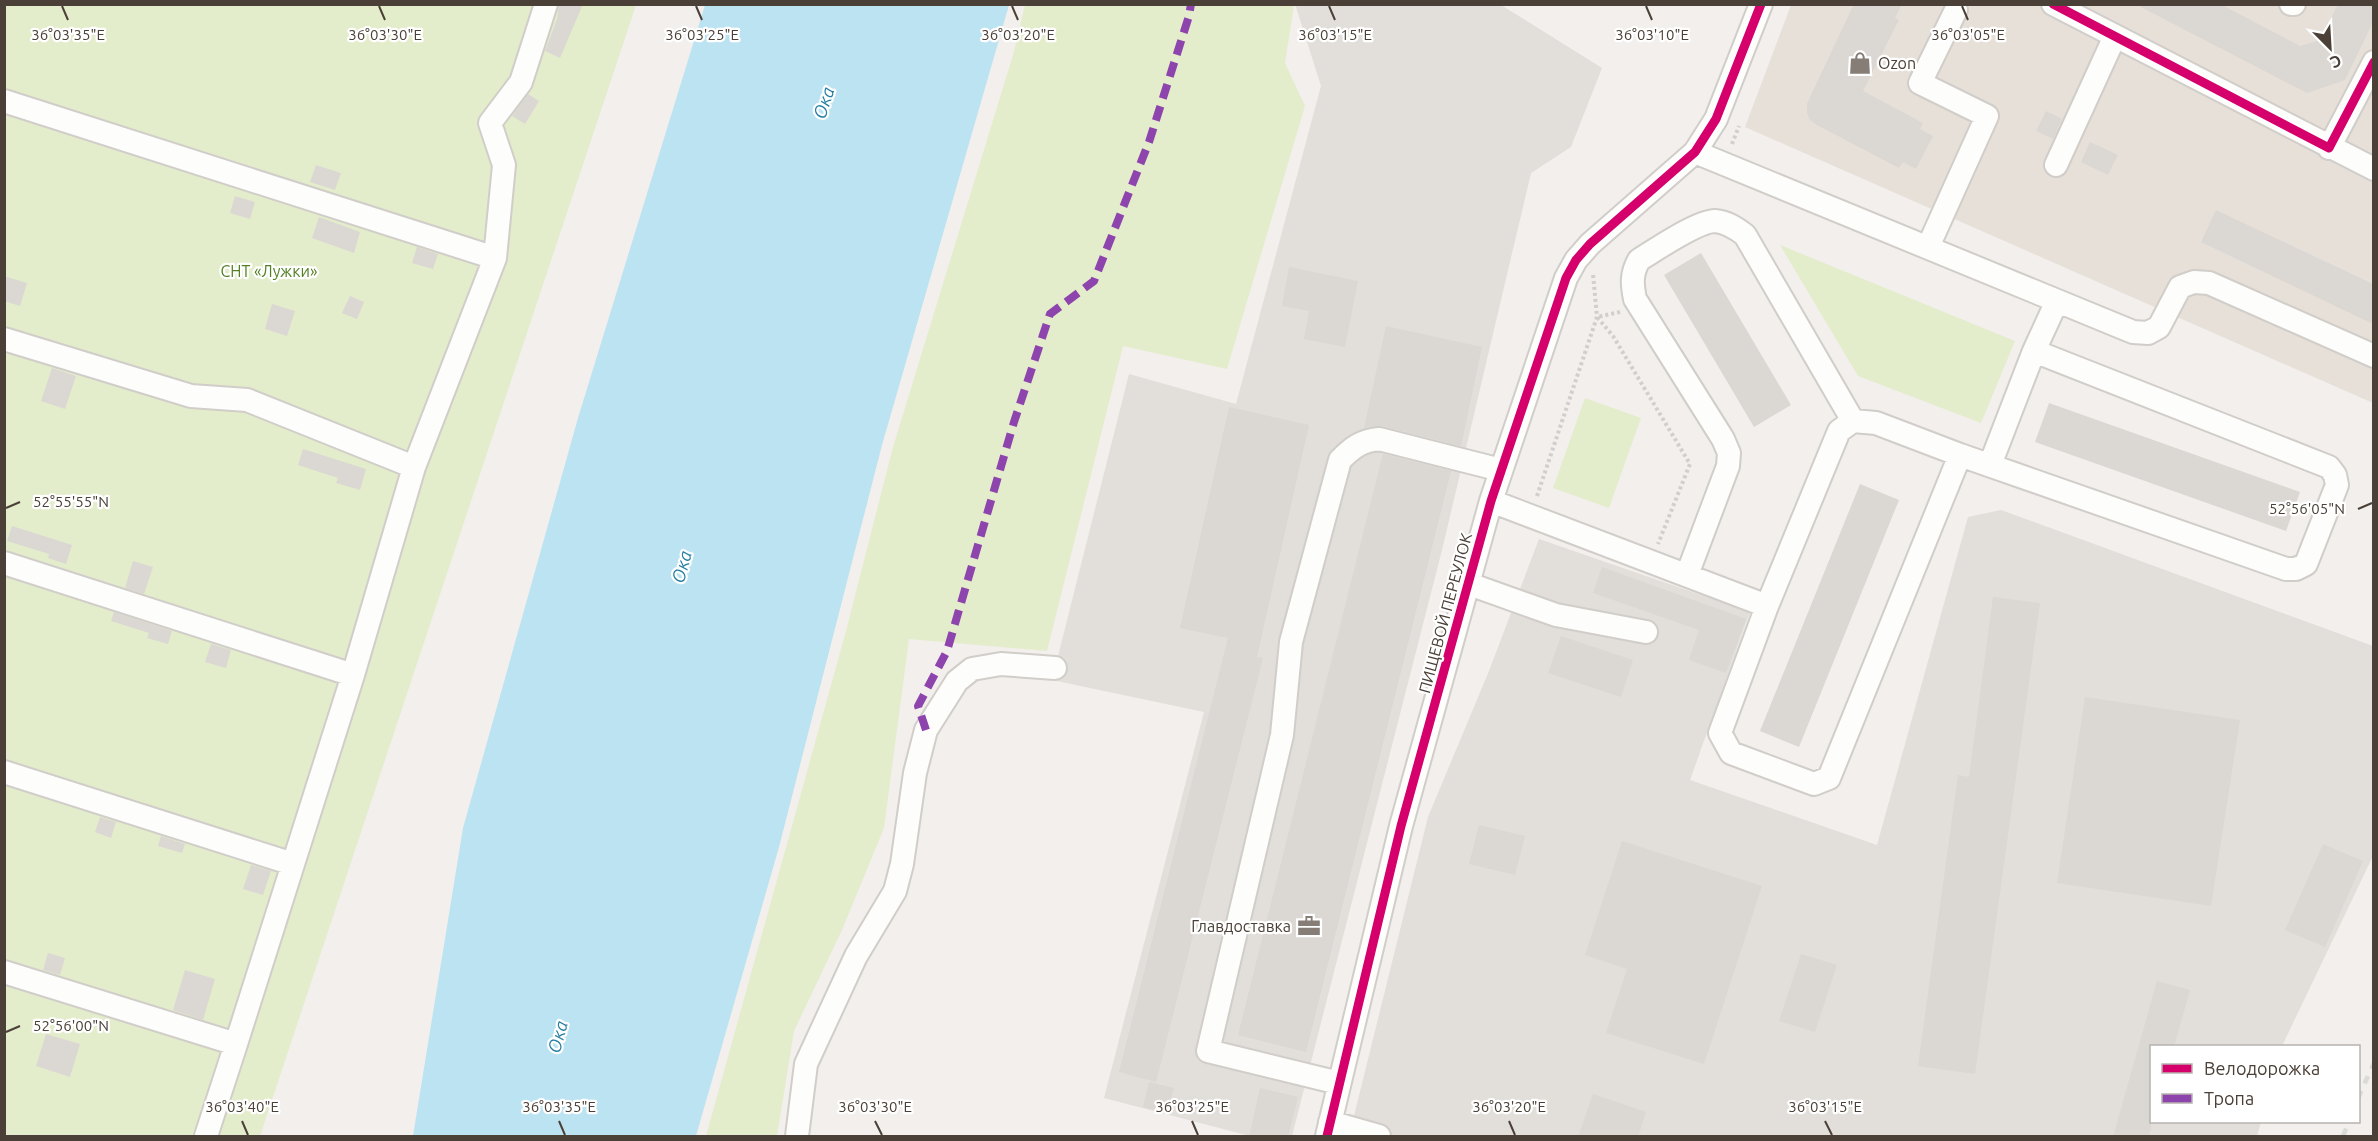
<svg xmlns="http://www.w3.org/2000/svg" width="2378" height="1141" viewBox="0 0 2378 1141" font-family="Ubuntu,sans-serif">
<rect width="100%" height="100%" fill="#f2efec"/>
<path fill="#e7e0d9" d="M1791,5h582v398l-628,-276z"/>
<path fill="#e2deda" d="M1297,5h204l101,63 -31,79 -40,26 -89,377 -150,586h-42l-146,-38 100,-386 -152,-32 77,-306 107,30 85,-318 -25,-79z
M2001,510l372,136v210l-91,190h-130v76h109l-4,14h-908l79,-319 61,-146 50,-132 211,73 -60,168 187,65 91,-328z"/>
<path fill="#e4edcb" d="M5,5h631l-376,1131h-255z
M1025,5h269l-9,58 20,43 -78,263 -104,-23 -76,305 -138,-12 -25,189 -42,102 -48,101 -17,105h-71l140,-505 47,-184 120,-392z
M1780,245l235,96 -34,82 -123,-47z
M1585,398l56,20 -32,90 -56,-20z"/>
<path fill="#bbe3f2" d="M705,5h304l-127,440 -103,402 -83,289h-283l50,-308 115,-410z"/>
<path fill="#dbd7d3" d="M559,4h24l-23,54 -15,-7 12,-32z
M1854,4h48l-7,14 4,2 -36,71 60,32 -3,6 13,7 -17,33 -13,-7 -4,6 -82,-43 -7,-5 -3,-7v-9l4,-9z
M2135,4h85l80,42 20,-6 18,-36h35v18l-28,58 -38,13z
M528,94l11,7 -14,23 -13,-8z
M2046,111l16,8 -9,20 -17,-8z
M2090,142l28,13 -10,20 -27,-13z
M316,165l25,8 -6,17 -25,-8z
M235,196l20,6 -5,17 -20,-6z
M2216,210l157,74v40l-172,-82z
M319,217l41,15 -6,21 -42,-15z
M417,247l21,7 -5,15 -21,-6z
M1701,253l90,152 -37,22 -90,-152z
M1289,267l69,14 -13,66 -41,-8 5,-28 -27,-5z
M4,276l23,7 -7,23 -16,-5z
M350,296l14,6 -7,17 -15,-6z
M272,304l23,7 -8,25 -22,-7z
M1386,326l96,21 -21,99 -79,-20 -18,2z
M52,368l24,8 -11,33 -24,-8z
M2049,403l251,89 -14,39 -251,-89z
M1229,407l80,18 -52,232 6,1 -107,424 -37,-10 109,-434 -48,-10z
M303,449l63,20 -6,21 -24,-7 2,-5 -40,-13z
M1383,454l68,17 -145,581 -68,-17z
M1860,484l39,16 -100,247 -39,-16z
M12,526l60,19 -6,19 -18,-6 1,-4 -42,-13z
M133,561l20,6 -9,27 -19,-6z
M1602,567l144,52 -20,54 -37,-13 10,-30 -106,-37z
M1993,597l47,6 -65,471 -57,-8 40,-291 11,2z
M114,612l58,19 -4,13 -21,-6 2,-5 -38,-12z
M1561,636l72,24 -12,37 -73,-24z
M211,644l20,6 -5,18 -21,-6z
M2085,697l155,23 -29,186 -154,-23z
M100,817l16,5 -5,16 -16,-6z
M1479,825l46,11 -10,39 -46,-11z
M161,836l24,8 -3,9 -24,-7z
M1622,841l140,45 -58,178 -98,-31 21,-64 -42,-14z
M2323,844l40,17 -38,86 -40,-17z
M251,865l20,6 -8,24 -20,-6z
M48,953l17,5 -5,17 -17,-5z
M1801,954l36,11 -22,67 -36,-11z
M185,970l30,9 -12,41 -30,-10z
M2157,981l33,9 -16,57h-23v81l-2,9h-36z
M46,1034l34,10 -10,33 -34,-11z
M1149,1082l25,6 -7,25 -24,-6z
M1260,1088l38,9 -10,40h-39z
M1593,1094l53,18 -8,25h-60z"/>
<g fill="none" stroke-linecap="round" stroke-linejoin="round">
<g stroke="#d1cdc9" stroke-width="26">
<path id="minor" d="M2053,4l321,165
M2291,4h3
M4,101l491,157
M2329,148l45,-86
M1695,152l438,180 15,1 11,-6 21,-40 14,-5 15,1 165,73
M2056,165l59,-129
M1928,247l59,-131 -67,-33 36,-73
M4,339l187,57 56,4 167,67
M1960,455l-131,323 -15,6 -83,-31 -11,-20 47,-127 72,-175 14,-10 23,2 84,32 326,114h10l10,-5 31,-79 -2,-10 -6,-8 -295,-116 23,-50
M1990,465l44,-114
M1491,501l276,105
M4,563l349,112
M1687,575l41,-109 1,-13 -6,-14 -88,-140c-3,-15 -4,-25 4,-39 16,-10 59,-39 76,-39 12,1 21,7 30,14l108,186
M1469,584l87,31 90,17
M4,772l289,92
M4,972l232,72 117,-369 61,-208 81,-209 9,-93 -14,-42 31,-41 25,-78
M1339,1083l-131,-32 74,-316 9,-93 49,-182c13,-13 21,-19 39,-21l122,31
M1330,1122l49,14
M206,1136l30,-92
M797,1136l9,-72 50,-108 39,-65 7,-27 13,-91 11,-43 31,-49 15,-12 29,-5 54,4
M1327,1136l74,-310 90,-325 75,-223 10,-18 14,-16 105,-92 21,-33 45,-115"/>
</g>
<path stroke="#d2cfca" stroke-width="4" stroke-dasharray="3 3" stroke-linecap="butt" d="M1732,144l7,-18
M1620,312l-23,5 16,19 77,128 -32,80
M1537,496l60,-179 -4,-43"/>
<use href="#minor" stroke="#fdfdfc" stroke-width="22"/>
<path stroke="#dadad9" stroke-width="4.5" stroke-dasharray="8 8" stroke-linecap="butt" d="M2358,1098l16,-35
M2343,1136l6,-14"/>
<path stroke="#8e44ad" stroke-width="8" stroke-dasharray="15 8" stroke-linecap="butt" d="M926,730l-8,-24 29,-55 67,-229 36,-108 44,-33 55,-139 40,-126 2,-12"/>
<g stroke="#fff" stroke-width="13">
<path id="cycleway" d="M2053,4l276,144 45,-86
M1327,1136l74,-310 90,-325 75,-223 10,-18 14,-16 105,-92 21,-33 45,-115"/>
</g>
<use href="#cycleway" stroke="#d6006c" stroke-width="9"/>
</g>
<path fill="none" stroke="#4a4037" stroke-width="2" d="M62,6l6,14M379,6l6,14M696,6l6,14M1012,6l6,14M1329,6l6,14M1646,6l6,14M1962,6l6,14M6,508l14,-6M2358,509l14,-6M6,1032l14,-6M242,1121l6,14M559,1121l6,14M875,1121l7,14M1192,1121l6,14M1509,1121l6,14M1825,1121l7,14"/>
<defs>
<g id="shop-bare" transform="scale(1.8)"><path d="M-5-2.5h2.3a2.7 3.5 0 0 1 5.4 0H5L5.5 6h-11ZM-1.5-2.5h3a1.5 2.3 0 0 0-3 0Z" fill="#857d76" stroke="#fff" stroke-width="2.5" paint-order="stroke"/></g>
<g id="office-bare" transform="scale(1.8)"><path d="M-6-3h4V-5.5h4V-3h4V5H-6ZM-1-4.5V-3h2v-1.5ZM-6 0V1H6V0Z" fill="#857d76" stroke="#fff" stroke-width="2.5" paint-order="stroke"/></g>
</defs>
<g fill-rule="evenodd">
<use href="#shop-bare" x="1860" y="63"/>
<use href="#office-bare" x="1309" y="926"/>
</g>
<g text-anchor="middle" stroke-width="4.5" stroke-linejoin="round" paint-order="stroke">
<g font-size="16" fill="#4a4037" stroke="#fff" text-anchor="start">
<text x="1878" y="69">Ozon</text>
<text x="1291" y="932" text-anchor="end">Главдоставка</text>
</g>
<g font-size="16" fill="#548025" stroke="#fff">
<text x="269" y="277">СНТ «Лужки»</text>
</g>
<g font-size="16" fill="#4a4037" stroke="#fff">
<text transform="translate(1445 613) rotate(-75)" y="6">ПИЩЕВОЙ ПЕРЕУЛОК</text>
</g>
<g font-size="18" font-style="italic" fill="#257fa3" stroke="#fff">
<text transform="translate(824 103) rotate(-72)" y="6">Ока</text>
<text transform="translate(682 567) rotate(-75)" y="6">Ока</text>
<text transform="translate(558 1037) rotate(-75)" y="6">Ока</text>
</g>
</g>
<g font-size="15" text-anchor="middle" fill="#4a4037" stroke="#fff" stroke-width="4.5" stroke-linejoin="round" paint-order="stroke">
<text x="68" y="40">36°03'35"E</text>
<text x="385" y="40">36°03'30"E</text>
<text x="702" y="40">36°03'25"E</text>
<text x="1018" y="40">36°03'20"E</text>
<text x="1335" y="40">36°03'15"E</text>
<text x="1652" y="40">36°03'10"E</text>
<text x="1968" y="40">36°03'05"E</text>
<text x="71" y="507">52°55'55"N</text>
<text x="2307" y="514">52°56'05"N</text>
<text x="71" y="1031">52°56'00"N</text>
<text x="242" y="1112">36°03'40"E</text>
<text x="559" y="1112">36°03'35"E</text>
<text x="875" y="1112">36°03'30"E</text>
<text x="1192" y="1112">36°03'25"E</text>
<text x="1509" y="1112">36°03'20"E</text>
<text x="1825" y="1112">36°03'15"E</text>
</g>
<rect width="2378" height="1141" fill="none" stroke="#4a4037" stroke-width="12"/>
<rect x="2150" y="1045" width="210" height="78" fill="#ffffff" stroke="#b7b3af" stroke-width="1.5"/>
<rect x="2162" y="1064" width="30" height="9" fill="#d6006c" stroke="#b7b3af" stroke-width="1.5"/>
<text x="2204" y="1075" font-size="18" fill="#4a4037">Велодорожка</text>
<rect x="2162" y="1094" width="30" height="9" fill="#8e44ad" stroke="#b7b3af" stroke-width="1.5"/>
<text x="2204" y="1105" font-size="18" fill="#4a4037">Тропа</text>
<g transform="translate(2330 48) rotate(156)" stroke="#ffffff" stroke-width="4.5" paint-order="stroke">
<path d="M0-4.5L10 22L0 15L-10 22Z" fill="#4a4037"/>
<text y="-9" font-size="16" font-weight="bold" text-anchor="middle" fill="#4a4037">С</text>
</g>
</svg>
